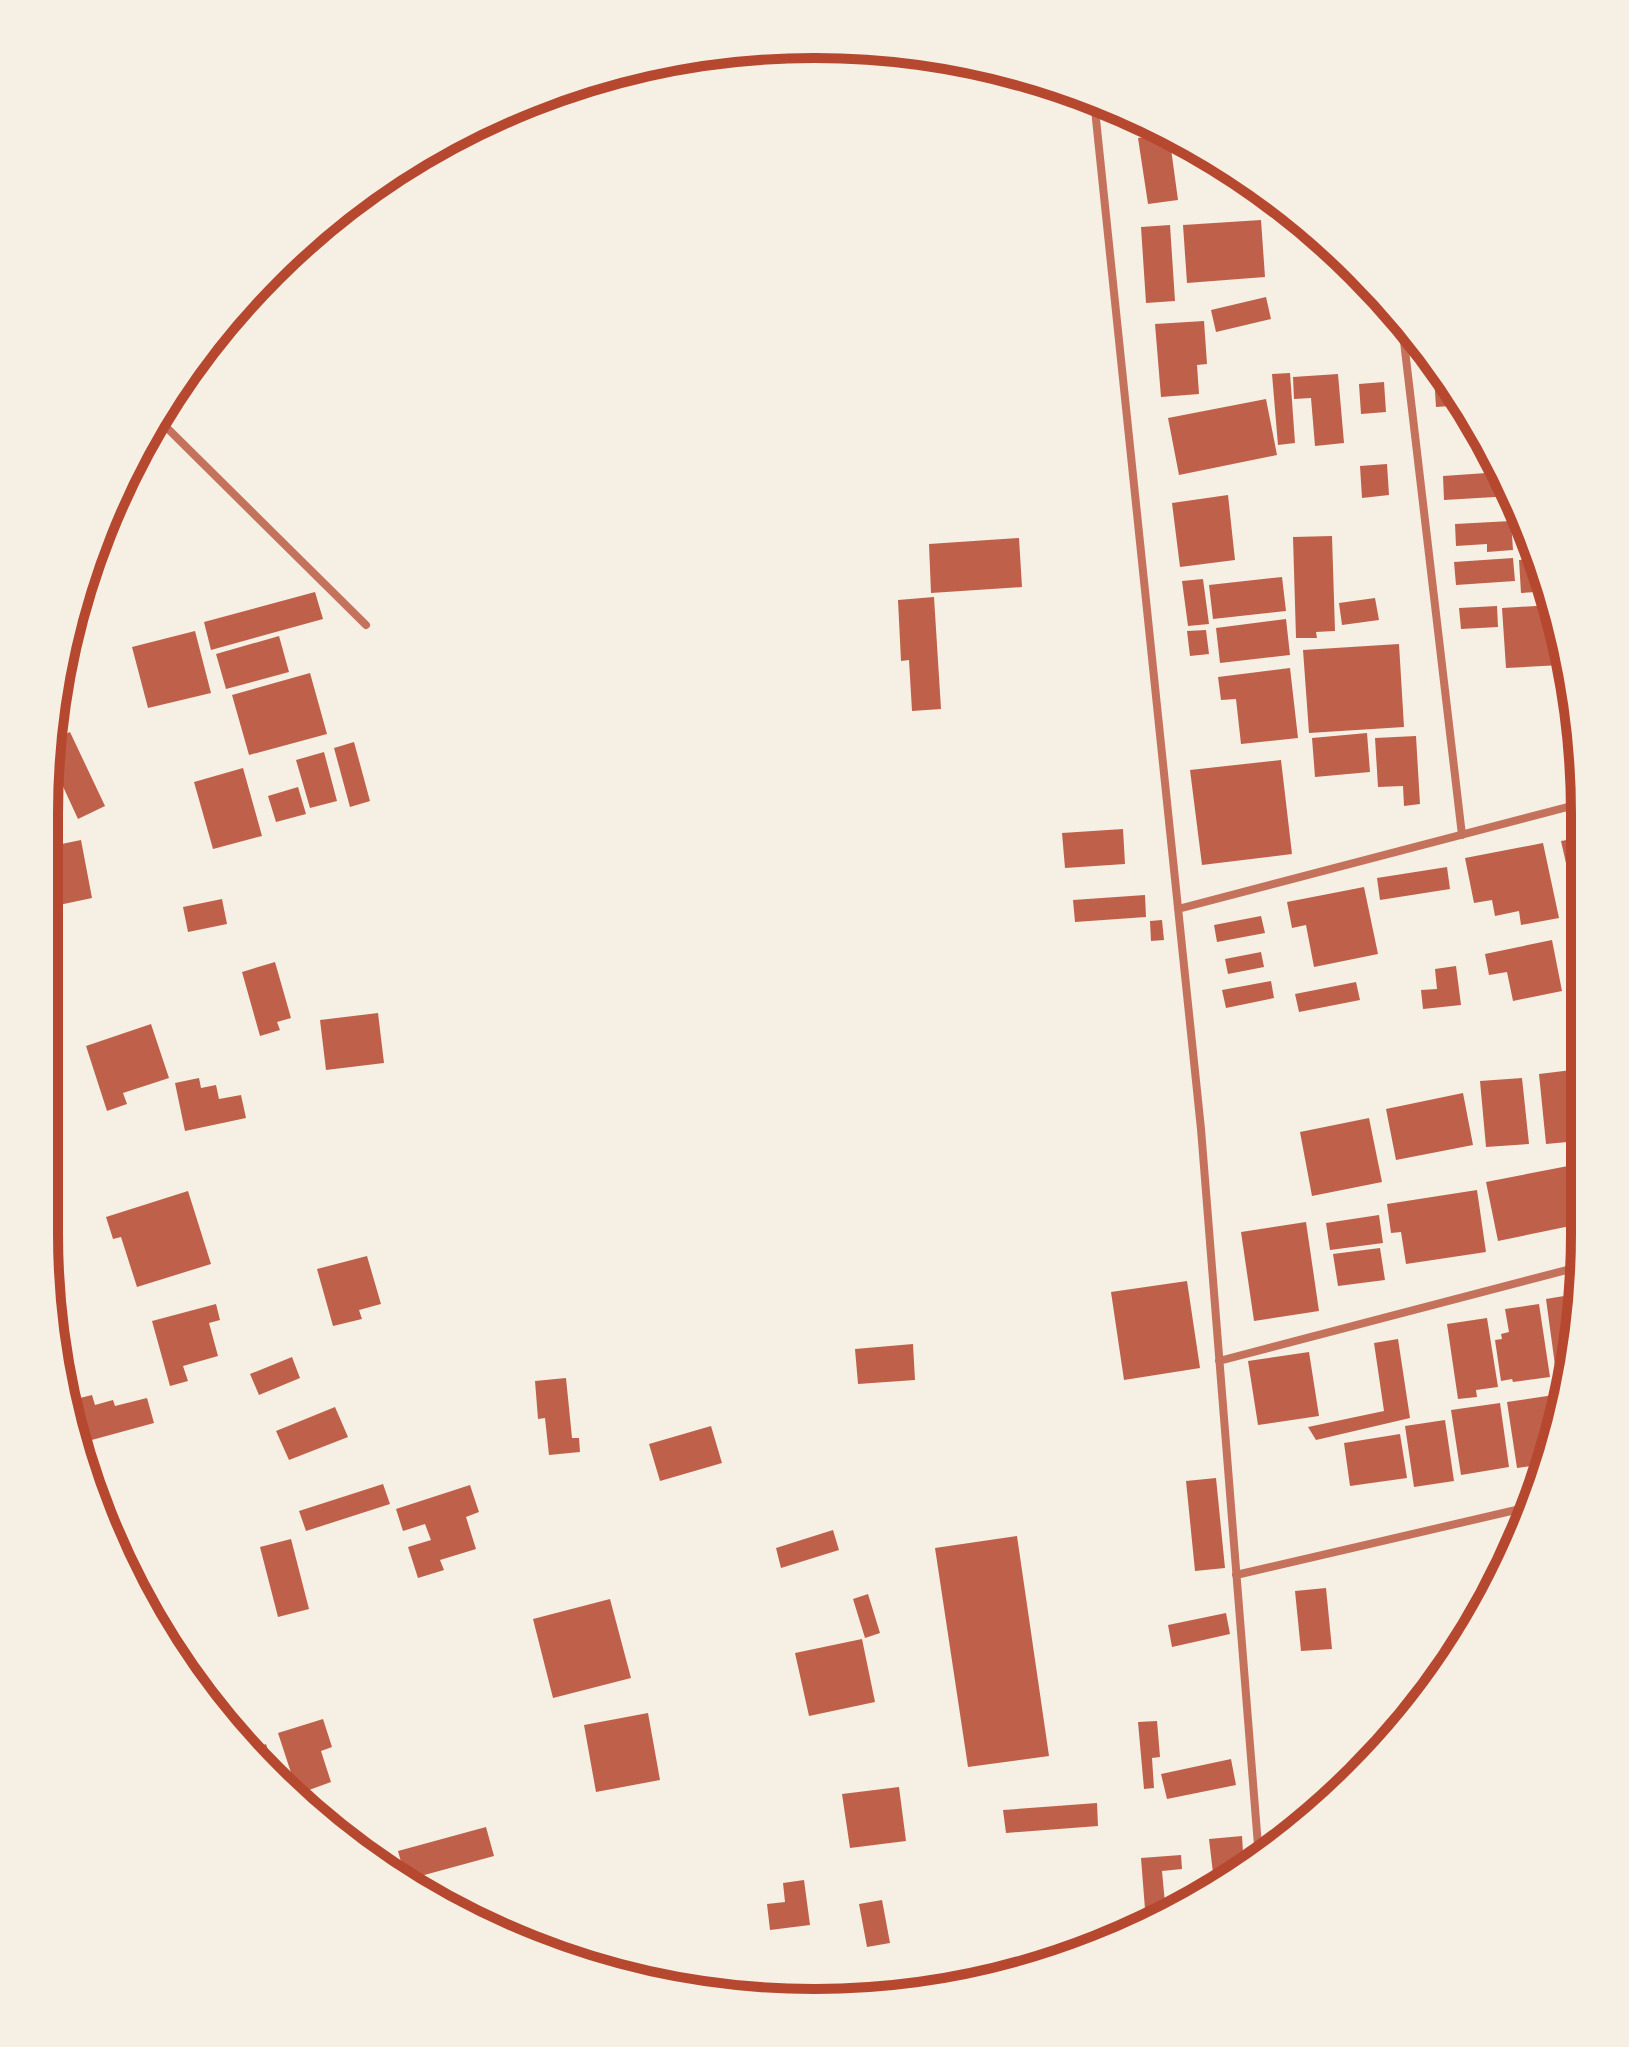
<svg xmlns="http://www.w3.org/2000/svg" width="1629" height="2047" viewBox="0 0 1629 2047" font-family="Inter,sans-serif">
<rect width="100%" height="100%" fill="#f6efe4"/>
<path fill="#bf614a" d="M1169,134l9,66 -30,4 -10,-66z
M1261,220l4,57 -78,6 -4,-58z
M1170,225l5,76 -29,2 -5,-76z
M1266,297l5,22 -55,13 -5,-22z
M1204,321l3,43 -10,1 2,29 -38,3 -6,-73z
M1433,361l31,44 -28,2z
M1290,373l5,70 -17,2 -6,-71z
M1338,374l6,69 -29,3 -4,-48 -17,1 -1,-22z
M1384,382l2,30 -25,2 -2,-30z
M1266,399l11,56 -98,20 -11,-57z
M1387,464l2,31 -27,3 -2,-32z
M1501,472l11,24 -68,4 -1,-24z
M1228,495l7,65 -55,7 -8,-64z
M1511,521l2,29 -26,2v-8l-31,2 -1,-22z
M1519,522h5l20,45 5,24 -28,2 -2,-33 17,-1 -1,-9 -15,1z
M1332,536l3,95 -19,1 1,6h-21l-3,-101z
M1019,538l3,49 -91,6 -2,-49z
M1513,558l2,23 -59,4 -2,-23z
M1282,577l4,34 -73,8 -4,-34z
M1203,579l6,45 -21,2 -6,-45z
M315,592l8,27 -112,31 -7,-28z
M934,597l7,112 -29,2 -3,-51 -8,1 -3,-61z
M1375,598l4,22 -37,5 -3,-22z
M1552,605l8,40 1,20 -55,3 -4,-60z
M1497,606l1,21 -37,2 -2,-21z
M1286,619l4,36 -70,8 -4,-35z
M1206,630l3,24 -19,2 -3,-25z
M195,631l16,62 -63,15 -16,-61z
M279,636l10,36 -63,17 -10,-35z
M1399,644l5,83 -95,6 -6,-83z
M1290,668l8,70 -57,6 -5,-45 -15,1 -3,-23z
M310,673l17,61 -78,21 -17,-60z
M70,732l35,74 -27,13 -30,-65 2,-13z
M1367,733l3,39 -55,5 -3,-39z
M1416,736l4,68 -16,2 -1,-20 -25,1 -3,-49z
M354,742l16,59 -20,6 -16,-59z
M324,752l13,49 -27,7 -14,-48z
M1281,760l11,94 -90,11 -12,-95z
M243,768l19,68 -49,13 -19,-67z
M298,787l8,27 -30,8 -8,-26z
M1123,829l2,35 -60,4 -3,-35z
M1584,837v55h-2l-4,-22 -10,2 -7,-31z
M81,840l11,58 -33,7 -12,-58z
M1543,843l16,75 -38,7 -2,-14 -24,5 -3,-16 -18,3 -9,-45z
M1447,867l3,22 -70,11 -3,-22z
M1364,887l14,67 -64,13 -8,-42 -14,3 -5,-26z
M1145,895l1,22 -71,5 -2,-22z
M222,899l5,25 -39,8 -5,-25z
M1261,916l4,17 -48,9 -3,-17z
M1162,920l2,20 -13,1 -1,-20z
M1584,933v61l-5,1 -12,-59z
M1552,940l10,51 -49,10 -6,-29 -18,3 -4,-21z
M45,947h3l9,35 -12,3z
M1261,952l3,15 -36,7 -3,-15z
M275,962l16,56 -14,4 3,8 -20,6 -18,-64z
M1456,966l5,39 -38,4 -2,-19 16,-1 -2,-20z
M1271,981l3,17 -48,10 -4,-18z
M1356,982l4,18 -61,12 -4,-18z
M378,1013l6,50 -58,7 -6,-50z
M151,1024l18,54 -46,15 4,11 -20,7 -21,-65z
M1572,1070l6,71 -32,3 -7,-70z
M199,1078l2,10 15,-3 3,14 22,-4 5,23 -61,13 -10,-48z
M1522,1078l7,66 -43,3 -6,-66z
M1463,1093l10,52 -77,15 -10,-51z
M1369,1118l13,64 -70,14 -12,-64z
M1568,1166l12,58 -82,17 -12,-59z
M1477,1190l9,62 -80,12 -5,-32 -10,1 -4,-29z
M188,1191l23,73 -74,23 -16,-50 -8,2 -7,-22z
M1379,1215l4,28 -53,7 -4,-27z
M1306,1222l13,89 -65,10 -13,-89z
M1380,1248l5,32 -47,6 -5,-32z
M367,1256l14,48 -22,6 3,9 -29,7 -16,-57z
M1187,1281l13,87 -76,12 -13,-88z
M1564,1296l2,17 11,-2 -6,67 -14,2 -11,-81z
M216,1304l4,16 -11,3 9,33 -35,10 5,15 -18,5 -18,-65z
M1539,1304l11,73 -37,5 -1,-3 -11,2 -6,-41 7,-1 -1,-5 8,-2 -4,-23z
M1487,1318l11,69 -22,3 1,7 -19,2 -11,-75z
M1398,1339l12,79 -94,22 -8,-13 76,-16 -10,-68z
M913,1344l2,36 -57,4 -3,-35z
M1309,1352l10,64 -61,9 -10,-64z
M292,1357l8,21 -41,17 -9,-21z
M566,1378l6,60h7l1,14 -31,3 -4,-37 -7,1 -3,-38z
M1567,1393l-21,71 -29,4 -10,-66z
M92,1395l3,10 18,-5 2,6 32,-8 7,25 -66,18 -12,-42z
M1500,1403l9,64 -48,8 -10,-65z
M335,1407l13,30 -59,23 -13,-29z
M1445,1420l9,61 -40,6 -9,-61z
M711,1426l11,37 -62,18 -11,-37z
M1400,1434l7,44 -57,8 -6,-43z
M1216,1478l9,90 -30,3 -9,-90z
M383,1484l7,20 -84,27 -7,-20z
M470,1485l9,27 -13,5 10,32 -36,11 4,10 -26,8 -10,-31 23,-7 -6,-16 -22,7 -7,-22z
M833,1530l6,20 -58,18 -5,-20z
M1017,1536l32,220 -81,11 -33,-219z
M291,1539l18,70 -31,8 -18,-70z
M1326,1588l6,61 -31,2 -6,-60z
M868,1594l12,39 -15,5 -12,-39z
M610,1599l21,79 -78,20 -20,-79z
M1226,1613l4,21 -58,13 -4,-22z
M862,1639l13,63 -66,14 -14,-63z
M648,1713l12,67 -64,12 -12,-67z
M323,1719l9,28 -11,4 10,31 -33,12 -20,-61z
M1157,1721l3,36 -8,1 2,30 -10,1 -6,-67z
M246,1736l5,14 15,-6 13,41 -10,-8 -29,-39z
M1231,1759l5,26 -69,14 -6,-25z
M899,1787l7,54 -56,7 -8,-54z
M1097,1803l1,23 -92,7 -3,-23z
M486,1827l8,29 -88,24 -8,-29z
M1242,1836l2,32 -20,15 -1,-10h-10l-4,-34z
M1181,1855l1,14 -20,2 4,43 -20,8 -5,-64z
M804,1880l6,45 -40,5 -3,-26 18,-2 -2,-19z
M882,1900l8,43 -23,4 -8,-43z"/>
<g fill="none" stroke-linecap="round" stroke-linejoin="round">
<path stroke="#c5725c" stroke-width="8" d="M1094,100l107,1029 58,729
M1401,316l61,519
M156,417l210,208
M1178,909l405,-106
M1219,1361l363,-95
M1236,1575l297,-69"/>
</g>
<path d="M0 0H1629V2047H0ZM814 58H815A756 756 0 0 1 1571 814V1233A756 756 0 0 1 815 1989H814A756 756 0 0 1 58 1233V814A756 756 0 0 1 814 58Z" fill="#f6efe4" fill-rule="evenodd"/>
<path fill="none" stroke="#b5482f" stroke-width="10" d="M814 58H815A756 756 0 0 1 1571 814V1233A756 756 0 0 1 815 1989H814A756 756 0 0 1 58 1233V814A756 756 0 0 1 814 58Z"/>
</svg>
